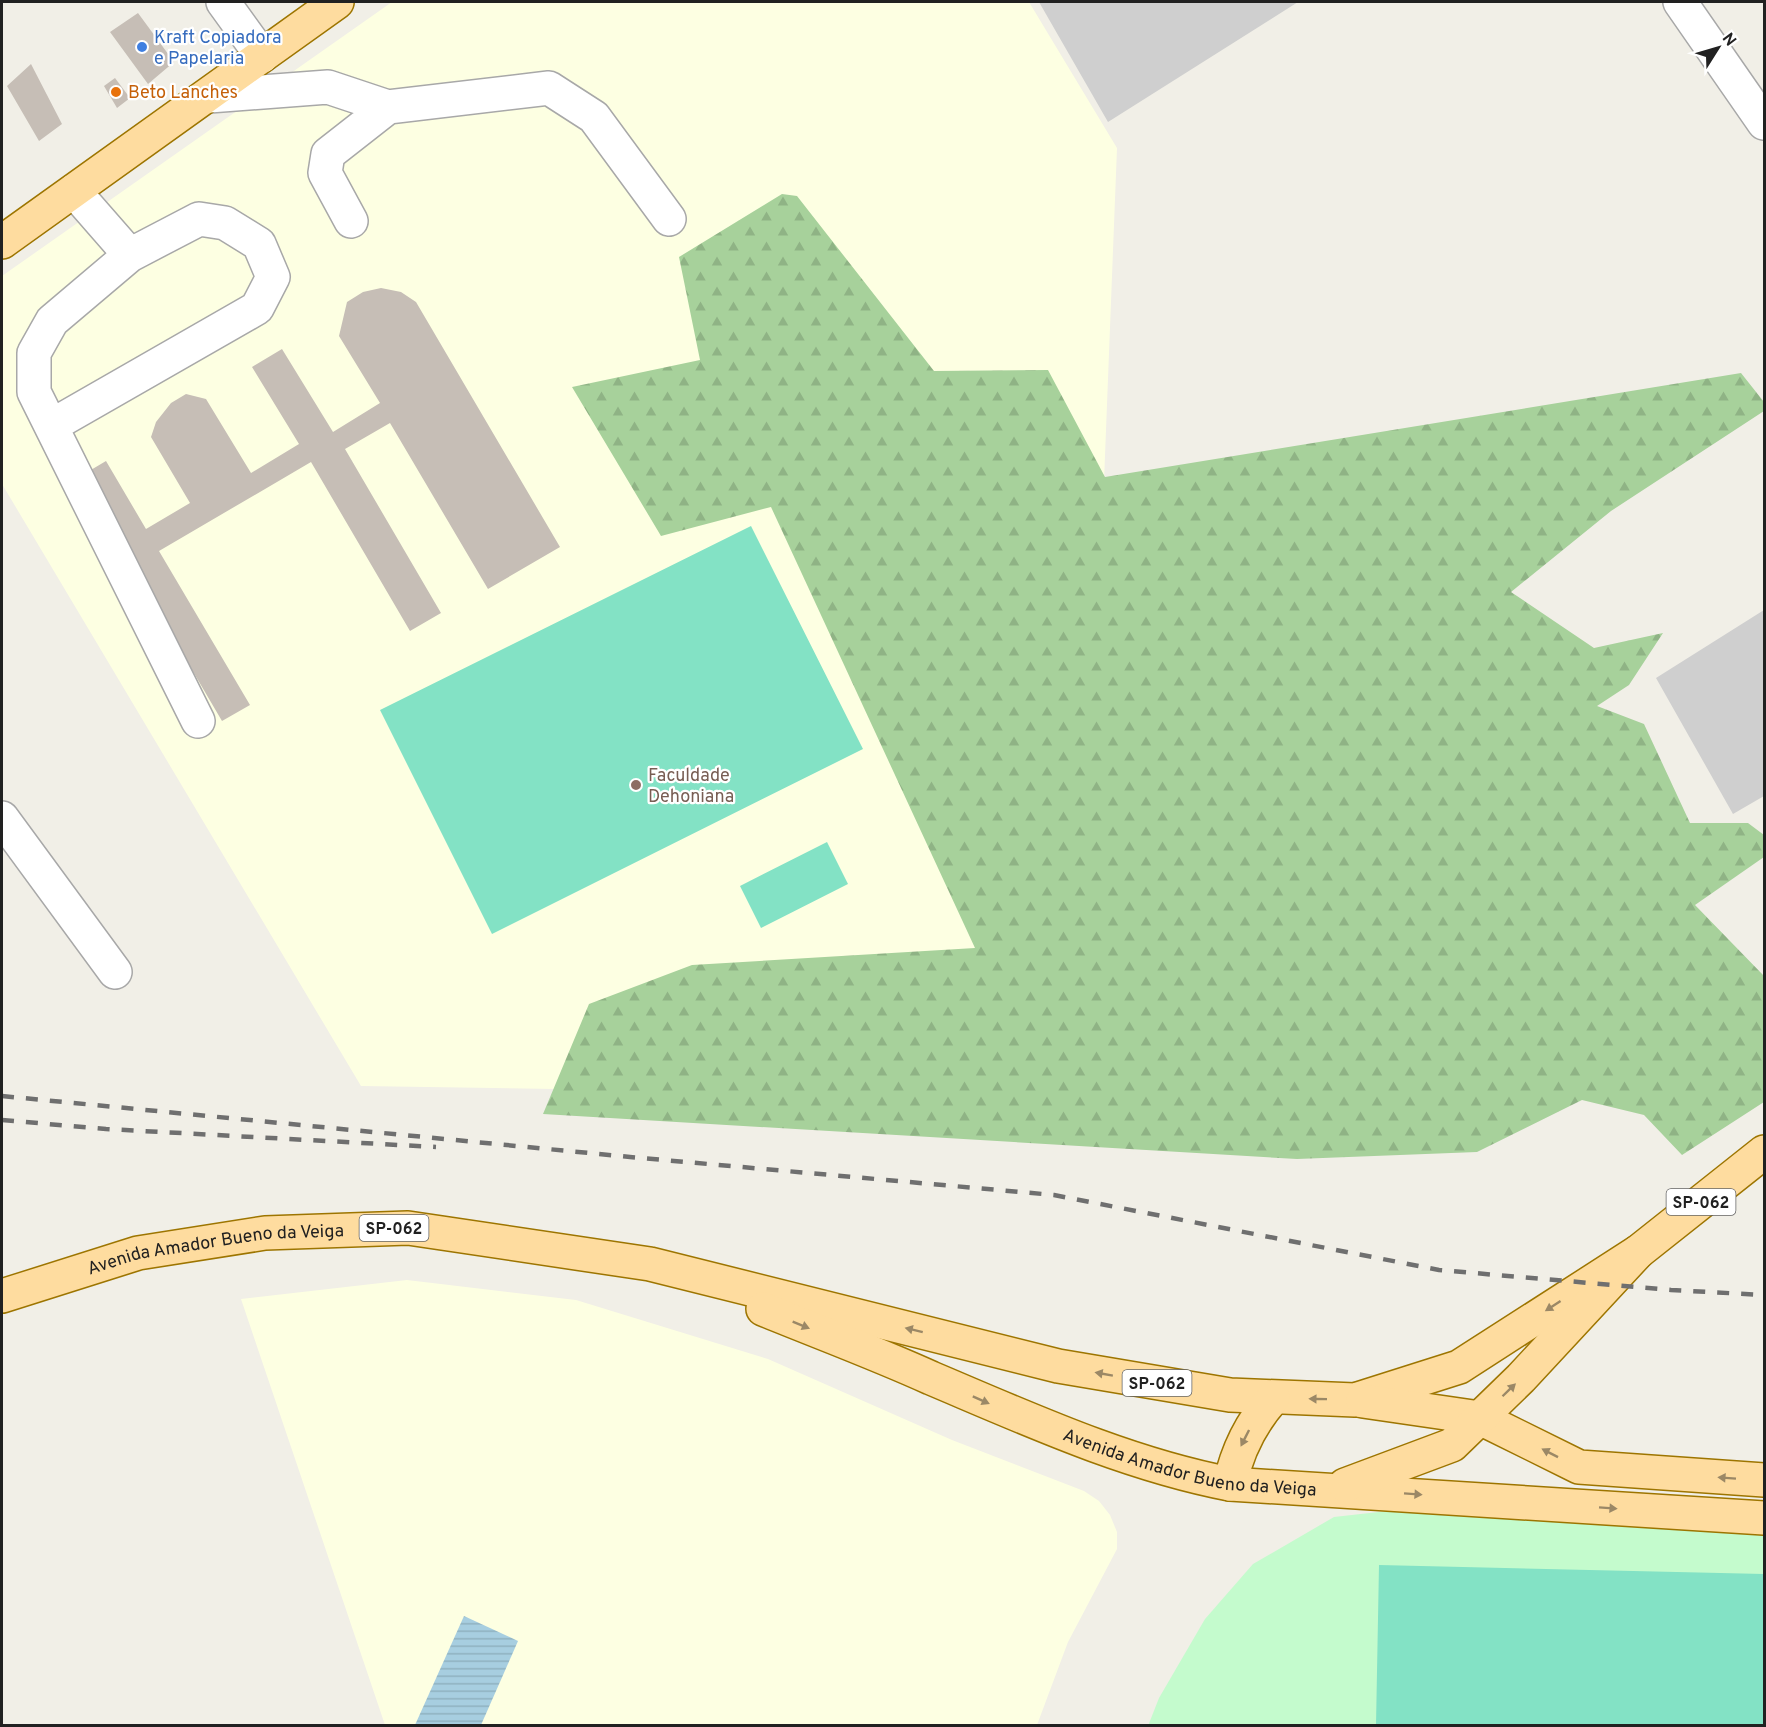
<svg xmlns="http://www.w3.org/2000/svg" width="1766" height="1727" viewBox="0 0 1766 1727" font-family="Overpass,sans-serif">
<defs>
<pattern id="forest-firs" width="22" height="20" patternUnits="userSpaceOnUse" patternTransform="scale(1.5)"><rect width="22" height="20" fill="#a7d19b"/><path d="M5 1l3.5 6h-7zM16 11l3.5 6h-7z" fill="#8fb385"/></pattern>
<pattern id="water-rules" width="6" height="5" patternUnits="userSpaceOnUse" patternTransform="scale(1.5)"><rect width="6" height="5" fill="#a7cee0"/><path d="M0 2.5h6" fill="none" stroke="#8fb1c0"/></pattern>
</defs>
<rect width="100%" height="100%" fill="#f1efe7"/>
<path fill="#fdffe2" d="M392,2h637l88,146 -37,949 -719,-11 -359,-602v-208z
M407,1280l169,20 192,59 184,81 132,51 15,10 11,14 7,17v17l-49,93 -31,83h-652l-144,-426z"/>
<path fill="#cfcfcf" d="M1039,2h259l-190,120z
M1764,610v186l-31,18 -77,-136z"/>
<path fill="url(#forest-firs)" d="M782,194l15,2 137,175 114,-1 57,107 636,-104 23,29v9l-153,100 -100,81 83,56 69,-15 -34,52 -32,21 47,18 46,99h58l16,12v22l-69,48 69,71v126l-82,53 -38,-40 -62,-15 -105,52 -180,7 -754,-45 46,-110 103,-39 283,-17 -204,-441 -110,29 -89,-149 128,-27 -21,-103z"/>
<path fill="#c4fbcd" d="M1423,1507l341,24v194l-616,1 11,-28 46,-79 48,-55 81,-47z"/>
<path fill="#83e2c5" d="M751,526l112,223 -371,185 -112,-224z
M827,842l21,42 -87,44 -21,-42z
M1379,1565l385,9v151h-388z"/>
<path fill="url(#water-rules)" d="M464,1616l54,25 -37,84h-66z"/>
<path fill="#c6beb6" d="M138,13l36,49 -26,22 -38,-52z
M31,64l31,60 -23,17 -32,-55z
M115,78l15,20 -13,10 -13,-22z
M381,288l20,4 15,10 144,245 -72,42 -98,-166 -45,26 96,164 -31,18 -99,-169 -152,89 91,154 -28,16 -143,-244 27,-16 40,68 44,-26 -39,-66 5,-15 15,-19 15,-9 20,5 45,74 48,-29 -47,-77 30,-18 51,83 47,-29 -41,-67 8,-34 16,-10z"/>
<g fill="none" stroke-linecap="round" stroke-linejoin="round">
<g stroke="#a8a8a8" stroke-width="36">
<path id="minor" d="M223,2l39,54
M1680,2l84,121
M209,96l119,-9 60,20 161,-19 45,29 75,102
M74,191l56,64 -78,66 -18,32v39l164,329
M351,221l-26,-48 3,-19 60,-47
M51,426l206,-118 16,-31 -14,-33 -34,-21 -26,-4 -69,36
M2,818l113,154"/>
</g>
<g stroke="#9d7500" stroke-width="36">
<g id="major">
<path d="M2,242l335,-240"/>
<path id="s1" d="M2,1296l136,-43 127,-20 143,-5 242,36 408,102 172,29 125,5 104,-33 179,-115"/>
<path id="s2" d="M763,1309c56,23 113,44 168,69 97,41 195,86 299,106l534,34"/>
<path d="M1363,1401l117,17 99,49 185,13"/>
<path d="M1230,1484c7,-33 20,-60 43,-86"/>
<path d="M1345,1485l107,-40 69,-67 117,-126 126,-100"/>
</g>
</g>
<use href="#minor" stroke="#fff" stroke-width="33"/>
<use href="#major" stroke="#fedc9f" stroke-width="33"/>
<path stroke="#6f6f6f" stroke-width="4.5" stroke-dasharray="12 12" stroke-linecap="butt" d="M2,1096l628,61 424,38 385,75 232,20 93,5
M2,1120l104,9 330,18"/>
</g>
<defs><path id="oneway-solid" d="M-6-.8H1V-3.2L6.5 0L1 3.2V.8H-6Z" transform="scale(1.5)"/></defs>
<g fill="#9b8866">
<use href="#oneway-solid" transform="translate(1553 1306) rotate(147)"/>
<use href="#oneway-solid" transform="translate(801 1325) rotate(22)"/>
<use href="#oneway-solid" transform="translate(914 1330) rotate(-166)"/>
<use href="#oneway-solid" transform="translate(1104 1374) rotate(-170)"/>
<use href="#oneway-solid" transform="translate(1509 1390) rotate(-44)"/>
<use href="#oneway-solid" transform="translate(1318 1399) rotate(-179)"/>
<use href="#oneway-solid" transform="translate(981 1400) rotate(24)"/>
<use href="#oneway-solid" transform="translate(1245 1438) rotate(117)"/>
<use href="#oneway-solid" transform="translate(1550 1453) rotate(-153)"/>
<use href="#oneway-solid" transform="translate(1727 1478) rotate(-176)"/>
<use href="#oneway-solid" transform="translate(1413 1494) rotate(4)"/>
<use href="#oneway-solid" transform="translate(1608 1508) rotate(4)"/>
</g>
<circle fill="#3f7fe0" stroke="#fff" stroke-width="2" cx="142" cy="47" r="6"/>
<circle fill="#e8710a" stroke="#fff" stroke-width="2" cx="116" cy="92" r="6"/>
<circle fill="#8d6e63" stroke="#fff" stroke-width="2" cx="636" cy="785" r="6"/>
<g text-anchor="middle" stroke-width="4.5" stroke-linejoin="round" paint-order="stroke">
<g fill="#fff" stroke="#646464" stroke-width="1.5">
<rect x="1666.5" y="1189" width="69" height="26" rx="4.5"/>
<rect x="359.5" y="1215" width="69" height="26" rx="4.5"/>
<rect x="1122.5" y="1370" width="69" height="26" rx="4.5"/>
</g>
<g font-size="16" font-weight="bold" fill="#212121">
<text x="1701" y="1208">SP-062</text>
<text x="394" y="1234">SP-062</text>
<text x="1157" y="1389">SP-062</text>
</g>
<g font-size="18" fill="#366cbe" stroke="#fff" text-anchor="start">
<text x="154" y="43">Kraft Copiadora<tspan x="154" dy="21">e Papelaria</tspan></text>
</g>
<g font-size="18" fill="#c56008" stroke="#fff" text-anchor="start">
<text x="128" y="98">Beto Lanches</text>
</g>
<g font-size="18" fill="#785e54" stroke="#fff" text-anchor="start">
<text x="648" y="781">Faculdade<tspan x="648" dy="21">Dehoniana</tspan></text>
</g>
<g font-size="18" fill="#212121" stroke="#fff">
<text dy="6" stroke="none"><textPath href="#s1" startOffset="220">Avenida Amador Bueno da Veiga</textPath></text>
<text dy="6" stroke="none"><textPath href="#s2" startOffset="456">Avenida Amador Bueno da Veiga</textPath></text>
</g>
</g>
<rect width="1766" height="1727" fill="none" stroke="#212121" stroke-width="6"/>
<g transform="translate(1718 48) rotate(53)" stroke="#ffffff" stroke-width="4.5" paint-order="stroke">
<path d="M0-4.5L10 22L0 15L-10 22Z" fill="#212121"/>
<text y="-9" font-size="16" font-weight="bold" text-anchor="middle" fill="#212121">N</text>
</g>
</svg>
